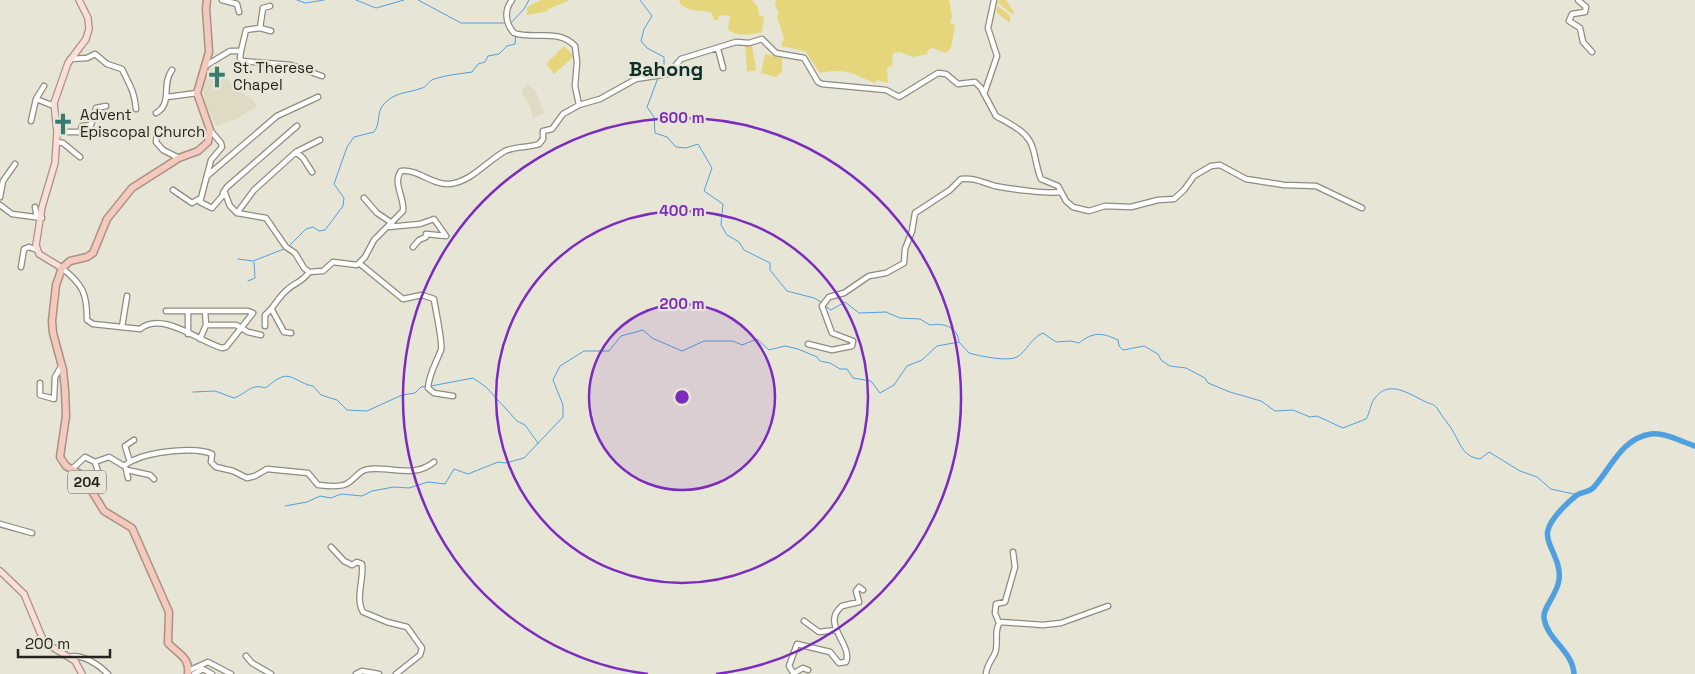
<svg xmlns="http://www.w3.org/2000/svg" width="1695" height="674" viewBox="0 0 1695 674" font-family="'Space Grotesk',sans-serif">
<rect width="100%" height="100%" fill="#e7e5d5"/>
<path fill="#dedac4" d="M215,67l28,27 10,5 4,7 -19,12 -20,8 -3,-2 -10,-21 -3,-21 7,-14z
M527,84l9,8 8,21 -11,5 -3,-12 -8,-13v-3z"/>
<path fill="#e5d57b" d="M541,0h27v1l-20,8v2l-21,4v-8z
M679,0h73l6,7 1,8 5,2 -2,15c-12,3 -23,5 -34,-2l2,-14 -11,-1 -1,5h-4l-3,-8 -20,-2 -10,-5z
M776,0h173l3,16 -2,7 5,2 -4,23 -5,5 -14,-5 -5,3 1,3 -15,3 -13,-5 -7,1 -1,13 -5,1 1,16 -11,-3 -3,3c-22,-10 -29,-15 -54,-10l-15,-22 -24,-5 3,-8 -7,-21 2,-5 -4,-6z
M999,0h7l8,12 -2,2 -14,-11z
M998,6l12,10v7l-14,-11z
M564,46l10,10 -20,18 -8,-10z
M745,46h7l4,24 -9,2z
M765,54l17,4v14l-6,5 -15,-4z"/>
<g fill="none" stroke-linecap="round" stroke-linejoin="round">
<path stroke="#50a0e0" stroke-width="1" d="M297,0l8,3 19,-3
M356,0l20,8 28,-8
M418,0l43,23h44
M640,0l12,16 -8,13 -3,12 6,7 17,9v10l-5,7
M510,24l14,-15 5,-9
M658,78l-11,29 7,10 1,16 12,4 9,10 10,1 12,-4 14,24 -8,23 19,13 -2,21 6,10 12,7 5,8 26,13v7l17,21 27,7 9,5
M288,247l18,-18 7,-2 6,4 6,-1 18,-24 1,-8 -10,-14 13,-37 7,-10 20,-5c7,-9 2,-20 10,-28 10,-12 25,-11 38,-16 5,-1 6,-7 12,-9 12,-4 25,-5 38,-7l6,-8 7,-2 3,-6 11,-2 8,-8 8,-2 1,-10
M238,259l15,2 31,-12
M248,281l7,-3 -1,-16
M825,306l6,4 14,-8 14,11 27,-1 14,6 20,1 10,6c13,-2 27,1 29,16
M431,386l42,-8 13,9 31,34 8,4 13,18
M193,392l22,-1 19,7c12,-4 17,-15 31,-10 6,-3 10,-9 17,-11 9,-4 20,8 31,9l8,9 16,5 10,10 20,1 35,-16 13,-2 6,-6 6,-1
M285,506l22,-4 13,-6 11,2 10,-4 21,2 10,-5 22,-4 15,1 19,-6 17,2 9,-15 14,5 30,-12 8,1 18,-5 39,-41v-12l-10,-25 7,-14 24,-15h25l12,-15 22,-6 9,8 30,13 22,-10h29l9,4 15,-6 12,11 16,-4 13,3 19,8 3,4 10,2 10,6h7l6,9 18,3 9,12 14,-8 13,-19 15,-6 15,-14 22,-4 10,11c10,3 39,9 48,4 10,-6 14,-19 26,-24l13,9 15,-1 8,2c14,-11 22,-11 39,-3l1,6 4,4 21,-4 14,8 3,6 9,6 16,2 19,10 3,5 22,9 31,9 14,10 18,-1 17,7 7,-1 26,12 23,-9c4,-6 4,-15 9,-21 14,-19 34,-4 49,3 5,3 9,2 13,7 5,9 13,17 17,25 7,13 10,24 26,26l9,-7 31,19 17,6 14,12 27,6"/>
<path stroke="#50a0e0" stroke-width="5.5" d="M1574,674c-1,-23 -27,-34 -30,-56 -2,-9 13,-23 15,-38 3,-20 -15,-37 -11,-50 3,-12 20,-28 29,-35 5,-3 13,-3 17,-8 17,-19 28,-49 57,-53 14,-2 31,8 44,12"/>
<g stroke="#8e8c7e" stroke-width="7">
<path id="minor" d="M222,0l15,4 2,8
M512,0c-8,10 -7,23 2,33 20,7 44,-5 61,13l2,16 -2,24 4,19
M1578,0l8,7 -1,5 -13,2 -3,7 11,7 3,14 9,10
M260,28l3,-20 7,-2
M718,49l5,19
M241,51l-1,7 2,3 49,4 31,11
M70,59l17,-1 8,-4 12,10 15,5c8,17 12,21 14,40
M205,66l25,-15h11l5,-21 14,-2 11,3
M984,94l13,-38 -9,-28 6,-28
M167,97l30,-4
M36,99l8,-13
M156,113c17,-9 5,-29 16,-43
M31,121l5,-22 18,7
M164,130l-7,4 -1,8 7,8 16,8
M210,130l11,13 1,4 -11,13 -11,42 12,6 13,-15 5,13 7,7 29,5 20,29 9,6 9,15 5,4 14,-1 10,-9 24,3 8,-8 9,-17 29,-29c2,-13 -11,-28 -2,-40 17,-2 31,14 48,13 22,-2 37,-22 56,-33 11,-5 23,-3 34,-7l4,-5v-8l9,-2 11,-15 16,-9 21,-6 36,-20 32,-5 13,-15 55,-17 13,1 13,-4 14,14 28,5 14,24 4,2 64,6 13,7 39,-24 8,1 12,10 17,-2 6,6 15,28c14,8 33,16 37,33 3,10 4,21 8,30l17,7 8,15 7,6 16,4 16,-5 26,1 27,-7 16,-1 10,-9 10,-14 17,-10 9,-1 26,14 38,6 32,1 46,22
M57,132h23l2,-6 9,-1 5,-17 10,-2
M57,142l6,1 17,14
M296,152l7,6 9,14
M207,176l70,-60 41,-19
M173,190l19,13 7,-4
M223,193l4,-6 70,-61
M0,197l3,-16 12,-17
M364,198l13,15 15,10
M0,205l12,9 30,4
M35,207l2,10
M237,213l17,-23 42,-38 24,-12
M388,227l32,-3 14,-5 12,17 -20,-2v3l-7,3 -6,7
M359,263l44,36 19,-4 12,4c1,9 9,43 7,51 -5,13 -12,24 -13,38l6,5 19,3
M21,267l3,-18 5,-2 8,3
M62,268c21,17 25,25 25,52l6,4 47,5c23,-18 58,12 82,19l4,-1 27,-34 -5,-2h-82
M272,310l12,22 7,1
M206,325h30l12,7 13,3
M265,326v-11c9,-7 13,-18 22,-25 7,-7 17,-9 22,-18
M122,327l5,-31
M188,334v-23
M200,339l6,-14 -1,-14
M808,344l24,6 20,-4 1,-5 -21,-8 -10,-27 7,-9 15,-4 25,-17 17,-3 18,-10 1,-14 7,-18 3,-18 35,-23 11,-11c15,-1 20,3 34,7 16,3 51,8 66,6
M40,383v12l14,4 1,-22 7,-12
M95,462l5,16
M130,462l-5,-16 9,-6
M72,469l13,-12 10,5 14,-5 15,9c3,-2 6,-5 10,-6 16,-8 62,-14 78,-6l-1,8 5,5 17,4 14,7 8,-2 12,-7 41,4 10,12c8,1 23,3 30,-2 8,-5 12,-14 22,-14 22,-2 45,9 64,-7
M126,469l2,9
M127,470l23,5 4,4
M0,524l32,9
M331,547l13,14 8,4 5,-3 5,2c2,16 -7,34 1,48l24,10 20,5 15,21 -2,7 -24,19
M804,621l15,11 17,-2
M999,623l-4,-10 1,-9 9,-2 10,-35 -2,-15
M246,656l6,7 19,11
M69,657c13,-4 30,8 39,17
M188,671l20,-9 23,12
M794,673l9,-5 5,2
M194,674l9,-5 9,5
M356,674l6,-3 17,3
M794,674l-5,-8 8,-22 33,8 9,11 7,-1c7,-18 -26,-38 -4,-56l17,-4 -3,-11 3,-4 4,3
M986,674c1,-12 10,-18 10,-25 2,-9 -2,-19 4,-27l43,3 18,-2 47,-17"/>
</g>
<g stroke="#ab9086" stroke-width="8">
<path id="major" d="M62,268l-23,-14 -3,-9 6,-38 13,-44 2,-31 -3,-29 14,-40 18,-24 3,-10 -1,-11 -9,-18
M0,571l24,23 20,48 31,19 7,13"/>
</g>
<g stroke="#ab9086" stroke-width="9">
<path id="highway" d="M188,674c2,-17 -10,-20 -20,-31l1,-31 -37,-84 -28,-17 -22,-36 -16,-9 -6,-9 6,-41 -1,-26 -2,-20 -10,-37 -1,-12 4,-36 6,-17 8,-7 17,-4 6,-4 14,-34 25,-31 47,-30 19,-7 10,-9 2,-12 -13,-37 12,-41 -3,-44 1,-8"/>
</g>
<use href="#minor" stroke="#fff" stroke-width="4.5"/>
<use href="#major" stroke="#f8dfd8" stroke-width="5.5"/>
<use href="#highway" stroke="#f4cabe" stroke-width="6"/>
</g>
<circle cx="682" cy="397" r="93" fill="#7b2cbf" fill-opacity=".12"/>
<g fill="none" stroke="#7b2cbf" stroke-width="2.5">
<circle cx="682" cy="397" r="93"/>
<circle cx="682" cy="397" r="186"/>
<path d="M648 674A279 279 0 1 1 716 674"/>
</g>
<defs>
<g id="church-bare" transform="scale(1.725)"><path d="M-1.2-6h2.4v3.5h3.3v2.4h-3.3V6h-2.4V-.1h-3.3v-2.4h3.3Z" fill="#367c73" stroke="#e7e5d5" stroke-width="2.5" paint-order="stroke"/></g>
</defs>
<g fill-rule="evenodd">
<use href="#church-bare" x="217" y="77"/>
<use href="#church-bare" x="63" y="124"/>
</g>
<g text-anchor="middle" stroke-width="4.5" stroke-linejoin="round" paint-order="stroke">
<rect fill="#e7e5d5" stroke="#5e5d55" stroke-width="1" x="68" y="470.5" width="38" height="23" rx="4"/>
<g font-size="14" font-weight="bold" fill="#24231e">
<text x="87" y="487">204</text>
</g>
<g font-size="15" fill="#24231e" stroke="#e7e5d5" text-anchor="start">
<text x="233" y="73">St. Therese<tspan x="233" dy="17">Chapel</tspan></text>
<text x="80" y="120">Advent<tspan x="80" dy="17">Episcopal Church</tspan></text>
</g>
<g font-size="20" font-weight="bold" fill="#0d2f2b" stroke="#e7e5d5">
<text x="666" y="76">Bahong</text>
</g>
</g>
<circle cx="682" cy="397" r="8" fill="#7b2cbf" stroke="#e7e5d5" stroke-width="2.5"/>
<g font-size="15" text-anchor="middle" font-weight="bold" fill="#7b2cbf" stroke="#e7e5d5" stroke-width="4.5" stroke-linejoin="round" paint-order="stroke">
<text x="682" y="123">600 m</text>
<text x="682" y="216">400 m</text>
<text x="682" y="309">200 m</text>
</g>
<path d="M18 649v8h92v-8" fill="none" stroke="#24231e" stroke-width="2.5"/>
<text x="25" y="649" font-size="15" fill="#24231e" stroke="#e7e5d5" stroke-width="4" paint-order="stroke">200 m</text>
</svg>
